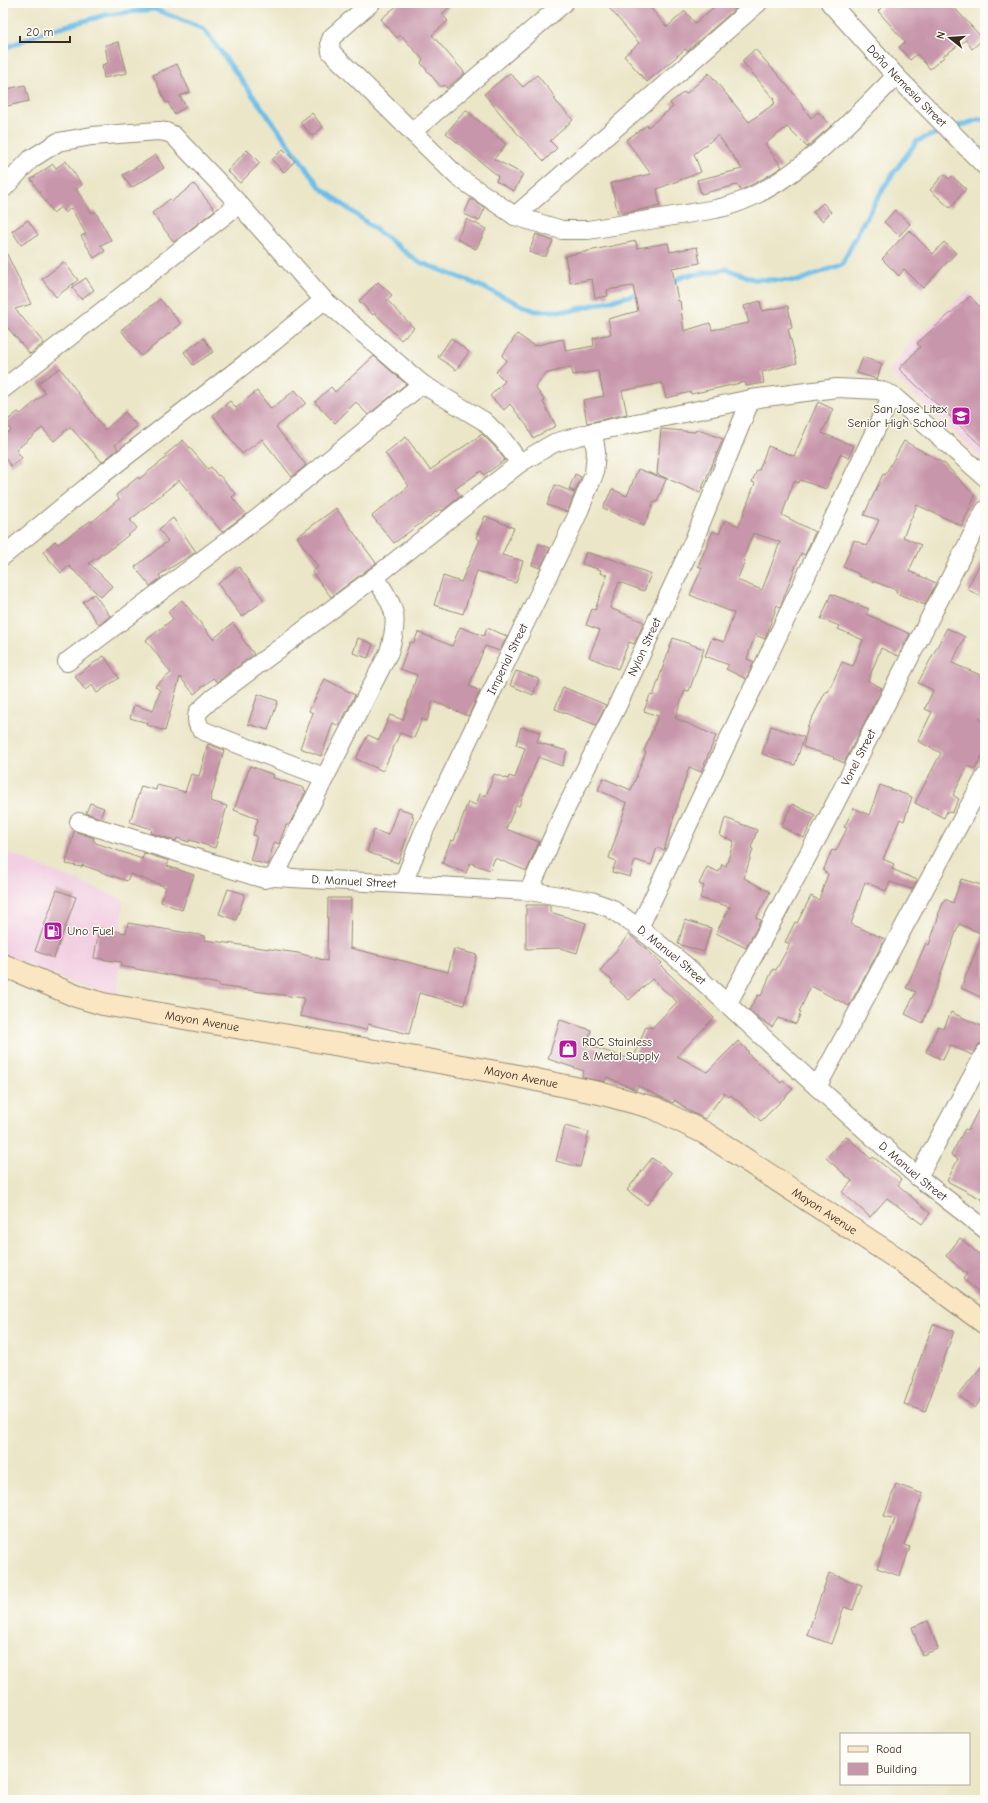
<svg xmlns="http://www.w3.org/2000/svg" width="988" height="1803" viewBox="0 0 988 1803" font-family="'Comic Neue',sans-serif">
<rect width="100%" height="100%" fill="#fdfcf7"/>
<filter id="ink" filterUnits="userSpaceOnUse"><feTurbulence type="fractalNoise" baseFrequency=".025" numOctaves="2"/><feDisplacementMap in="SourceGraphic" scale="8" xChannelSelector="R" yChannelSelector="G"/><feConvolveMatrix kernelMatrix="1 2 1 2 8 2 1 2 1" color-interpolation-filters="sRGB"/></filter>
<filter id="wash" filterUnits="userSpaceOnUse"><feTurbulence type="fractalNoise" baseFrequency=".012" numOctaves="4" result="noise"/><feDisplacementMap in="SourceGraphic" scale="16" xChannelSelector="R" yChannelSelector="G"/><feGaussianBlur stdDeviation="0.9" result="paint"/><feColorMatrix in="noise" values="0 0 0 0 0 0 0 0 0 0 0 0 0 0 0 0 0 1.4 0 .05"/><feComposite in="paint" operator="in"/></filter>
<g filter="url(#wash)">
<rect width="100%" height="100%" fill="#ebe6c8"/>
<path fill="#f2cfe2" d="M968,291l17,18v152l-96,-89 22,-30z
M3,851l120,48 -5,96 -48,-13 -67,-28z"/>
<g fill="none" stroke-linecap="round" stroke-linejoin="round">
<path stroke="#6dbee8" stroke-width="5" d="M3,49l38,-16 64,-18 49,-6 50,20 117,159 96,73 52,20 66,30h35l71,-18
M952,128l29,-9 4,1
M669,283l16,-7 42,-7 26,10 45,2 44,-17 18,-36 29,-49 28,-38 28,-11"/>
</g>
<g id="blocks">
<path fill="#c896aa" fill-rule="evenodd" d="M400,3h54l-12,11 6,7 -16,14 33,38 -18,15 -3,-3 -3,2 -20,-24 2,-3 -22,-25 -4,3 -16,-19z
M605,3h41l21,24 18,-16 10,12 24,-20h23l-55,48 -2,-2 -38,33 -23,-26 15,-13z
M886,3h64l33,36 -11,10 -6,-9 -23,16 1,1 -14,12 -13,-15 -7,6 -11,-13 6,-5 -27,-31z
M119,42l8,31 -23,5 -2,-13 6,-2 -3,-18z
M755,49l36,41 20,28 7,-6 13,14 -24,21 -20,-20 -22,17 17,23 -21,13 -20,10 -4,-5 -36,9 -4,-14 45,-11 -24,-34 -24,19 7,18 -44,17 3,17 -42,8 -7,-31 40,-9 -25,-34 21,-15 1,2 25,-20 -3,-4 14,-11 2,2 23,-21 40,49 26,-19 -2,-3 1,-1 -32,-38z
M177,64l13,28 -10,4 6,11 -12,7 -6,-12 -2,1 -13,-28z
M510,73l13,14 14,-12 19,23 -2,1 19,21 -23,21 7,7 -13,13 -28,-29 -32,-38z
M25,85l4,16 -26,6v-17z
M466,110l40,34 -12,15 29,15 -9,17 -18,-10 2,-5 -52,-43z
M312,113l11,14 -11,9 -12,-14z
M283,149l12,12 -11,11 -12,-12z
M247,150l13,13 -20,20 -13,-12z
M156,155l8,13 -33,20 -8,-13z
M66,161l16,24 -6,4 16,24 3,-2 16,29 -10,5 4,6 -11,7 -13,-22 5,-2 -15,-26 -6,5 -4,-6 -8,6 -22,-34 22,-15 3,4z
M944,174l5,5 3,-3 14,13 -16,19 -20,-18z
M194,184l21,26 -41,32 -22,-29 18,-14 2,2z
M471,199l14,9 -6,13 -15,-7z
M823,203l8,9 -9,9 -9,-9z
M895,210l15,14 -11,12 -15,-14z
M467,219l19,10 -10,20 -19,-10z
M28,220l10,15 -17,10 -9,-14z
M909,230l24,24 11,-12 12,11 -33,35 -19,-19 -5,7 -17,-17z
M536,234l17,7 -7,15h-5l-12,-4z
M636,241l1,7 31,-5 2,9 27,-5 3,16 -28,5 6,33h2l4,30 26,-8 2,7 37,-7 -5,-17 16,-5 2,10 26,-5 4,22 -4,1 9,34 -35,9 2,11 -18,3 -1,-4 -54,12v-2l-25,6 -4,-15 -40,8 5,23 -40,9 -4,-23 21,-4 -6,-25 -25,4 -2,-8 -26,7 -10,13 10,14 -2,1 13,24 -23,12 -6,-12 -17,-22 -6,6 -14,-14 15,-15 -9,-9 11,-12 -5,-4 15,-22 17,12 29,-7 3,12 28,-5 -1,-8 18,-4 -3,-15 30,-8 -5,-25 -26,4 1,6 -13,2 -3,-19 -22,4 -5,-27z
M3,246l28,58 -16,5 29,34 -14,11 -27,-32z
M64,262l14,18 -22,17 -14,-18z
M86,278l8,12 -13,9 -9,-12z
M378,282l14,13 -5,5 27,28 -13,12 -26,-27 -2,2 -14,-14z
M970,296l15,17v136l-86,-80 21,-22 -3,-4z
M160,299l21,25 -40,32 -20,-26z
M204,338l9,14 -20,13 -9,-13z
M451,338l18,14 -13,18 -18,-13z
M374,356l32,28 -38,31 -12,-13 -21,21 -20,-21 16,-15 4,5z
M863,357l19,7 -5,15 -20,-6z
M60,368l45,62 20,-18 12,14 -22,19 3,4 -16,13 -32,-35 -16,14 -12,-13 -26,22 6,8 -11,8 -6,-8 -2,2v-27l1,2 7,-5 -6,-8 13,-10 3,2 24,-21 -7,-10z
M295,390l11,13 -30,24 30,38 -14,12 -30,-38 -20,15 -29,-39 17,-14 6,7 21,-17 14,18z
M818,402l15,7 -11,24 32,13 -5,12 -9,-4 -14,35 -26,-9 -1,3 -5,-2 -12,34 33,17 -10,23 -4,-2 -21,54 -3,-2 -12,34 -10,-4 -8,24 7,3 -8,17 -20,-10 3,-4 -24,-9 7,-18 12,4 10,-29 -44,-18 12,-27 -4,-2 15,-35 6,3 6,-14 14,6 16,-43 -3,-1 5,-12h2l9,-24 26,10zM753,533l27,9 -18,48 -25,-10 8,-19 -2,-2z
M661,429l34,3 1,-3 27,10 -23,54 -43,-19z
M482,434l13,13 10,13 -21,15 -3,-4 -26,18 6,7 -19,15 -2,-2 -46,34 -22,-27 37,-30 -24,-33 21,-16 24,33z
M183,440l25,29 3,-2 7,9 1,-1 17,19 -4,3 14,17 -24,18 -43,-52 -49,40 7,8 -21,17 -27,18 23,23 -11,11 -32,-31 -8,7 -18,-21 12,-11 3,3 32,-23 2,1 27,-23 -3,-4 22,-18 1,2 28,-22 -2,-2z
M904,441l41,23 30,32 -13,30 -45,-21 -14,32 18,8 -12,26 27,12 -11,22 -29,-12 1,-3 -38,-14v-2l-16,-7 11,-27 13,6 12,-26 -15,-5 19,-41 2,1z
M638,469l28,10 -9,23h-3l-10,24 -41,-18 9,-19 15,7z
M575,474l6,3 -6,15 -6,-3z
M555,485l20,8 -8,19 -20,-7z
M336,508l40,55 -45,34 -19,-25 6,-5 -21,-30z
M485,516l29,12 -12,27 21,6 -7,22 -39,-12 -14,43 -29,-9 9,-29 18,6 19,-42 -4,-2z
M173,518l23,34 -37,23 2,3 -11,8 -15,-19 33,-26 -9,-12z
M539,544l11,4 -10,20 -8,-3z
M586,552l19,6 1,-1 45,17 -7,17 -25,-9 -9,26 34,14 -10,22 -5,-2 -11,27 -29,-12 11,-27 -14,-5 6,-16 3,1 12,-35 -7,-2 1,-3 -19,-6z
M985,554v45l-18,-10z
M239,567l25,33 -22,17 -24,-33z
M94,594l16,22 -11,9 -16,-23z
M831,594l38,15 -3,5 44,20 -12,22 -17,-8 -13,33 14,7 -38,75 -11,-5 1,-1 -31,-10 5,-21 18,-35 2,1 14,-30 11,4 10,-26 -25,-11 2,-3 -19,-7z
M182,600l31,39 20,-16 9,13 -1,1 13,17 -37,28 -4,-4 -19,16 -14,-17 -15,54 -18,-6 1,-2 -18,-5 4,-13 19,6 7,-20 -5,-5 16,-13 -25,-33 27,-21 -5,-7z
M460,627l24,9 3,-8 20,8 -7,15 -15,-5 -16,40 11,5 -12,25 -35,-15 -6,20 -5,-2 -8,19 -14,-5 -17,38 -27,-12 12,-24 11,5 11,-25 13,5 14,-45 -17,-6 10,-27 4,1 4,-11 34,14z
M947,628l18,9 -13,26 33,14v31l-6,12 6,2v28l-10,19 -7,-3 -15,29 6,4 -7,14 -5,-2 -3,7 -29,-15 26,-50 -23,-12 14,-29 -7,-3 8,-19 -15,-7z
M358,638l15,6 -5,14 -15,-5z
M673,638l31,11 -15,42 -4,-1 -10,28 41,18 -15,36 -12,-5 -25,83 -7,-2 -6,17 -16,-5 -5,17 -18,-5 4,-11 -7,-3 18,-55 -29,-13 5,-12 28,12 15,-38 -2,-1 14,-35 -14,-5 6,-16 3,1z
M104,656l15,22 -22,15 -5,-8 -7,5 -10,-14z
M516,671l23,8 -6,16 -23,-10z
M325,679l30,16 -16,31 -6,-3 -12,33 -21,-8 13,-35 -4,-2z
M563,687l43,18 -10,20 -41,-16z
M258,694l20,7 -10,29 -20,-6z
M771,726l33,11 -9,28 -33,-11z
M521,727l19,5 -3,10 30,9 -5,15 -24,-9 -19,49 -3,-1 -10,24 33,13 -12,29 -32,-13 -5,12 -20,-7 -4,10 -24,-10 9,-23 3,1 14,-39 8,3 4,-11 6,2 8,-22 14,5 1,-3 6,2 10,-30 -9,-3z
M208,744l16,6 -14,51 17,5 -12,42 -25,-8 -1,2 -12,-4 -1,3 -25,-8 1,-4 -22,-7 11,-36 15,4 1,-5 28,7 6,-18 8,2z
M250,766l24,9 -1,3 31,10v2l2,1 -17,34h-3l-7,19 -5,-2 -6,23 -18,-5 7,-24 -4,-1 5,-16 -24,-9z
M880,785l32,12 -8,24 -4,-2 -17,40 11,5 -2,5 25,11 -5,9 -22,-7 -4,9 -21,-9 -14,42 34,15 -36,67 -38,-20 -12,26h2l-5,12 -18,-6 -6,9 -13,-8 -10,-9 9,-15 3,1 12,-27 3,1 14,-26 -5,-2 10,-20 2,1 14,-27 8,4 9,-26 -5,-3 9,-21 4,1 11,-23 -3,-1 10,-19 15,7z
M90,803l14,5 -4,10 -14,-5z
M792,804l23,11 -11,23 -23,-11z
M398,808l15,5 -1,3 2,1 -16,46 -31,-11 7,-22 14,5z
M725,818l32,12 -6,18 2,1 -9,29 26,14 -14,26 5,2 -15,28 -30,-15 14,-26 -30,-9 4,-12 -5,-2 8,-17 12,5 3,-8 4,2 8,-25 -14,-5z
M74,831l20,7 -1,2 3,3 46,16 2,-6 25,8 -2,5 27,9 -12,35 -21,-8 5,-15 -36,-13 -3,7 -45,-16v2l-16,-3z
M961,879l24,7v113l-24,-11 22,-54 -24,-10 -36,99 -18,-9 11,-22 -10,-4 20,-45 3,2 10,-30h-1l7,-16 8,4z
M228,889l17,5 -9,26 -17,-6z
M57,890l19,7 -22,61 -19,-7z
M328,898h23l-1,50 98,24 6,-23 23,6 -13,50 -45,-12 -10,41 -41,-10 -2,6 -66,-14 4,-18 -85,-12v-2l-99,-18 1,-4 -27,-4 5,-30 27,5 2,-10 77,13v4l93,13 29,8z
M526,905h24v7l36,11 -9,30 -17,-5 -34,1z
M685,920l26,8 -7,24 -26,-8z
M629,934l33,29 -2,2 54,53 -37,38 30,16 31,-31 11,11 -2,1 34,30 2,-2 10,8 -32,32 -30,-26 -2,2 -5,-4 -19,26 -14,-7 -16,-12 -2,3 -35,-17 -2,4 -29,-13 -2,5 -23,-5 2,-6 -36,-12 12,-39 31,10 -4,15 46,15 13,-34 6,2 25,-26 -25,-23 -23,21 -18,-17 2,-2 -13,-10z
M951,1012l34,16v15l-6,1 -7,11 -22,-10 -7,15 -17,-8 12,-26 6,2z
M985,1097v104l-38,-20 11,-22 -7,-4 14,-26 3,1z
M565,1126l24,6 -9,35 -24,-6z
M846,1136l25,23 2,-2 29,22 -4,6 32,28 -8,11 -35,-26 -17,19 -28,-25 10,-11 -26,-23z
M652,1158l20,15 -25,32 -20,-15z
M960,1238l25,21v38l-22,-18 4,-5 -21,-18z
M933,1324l21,7 -29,81 -21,-8z
M985,1362v38l-4,-1 -6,9 -17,-13z
M896,1484l27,10 -19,51 6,2 -10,29 -23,-8 18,-49 -11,-3z
M829,1573l33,12 -9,25 -9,-3 -13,37 -24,-9z
M928,1621l10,28 -16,6 -10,-28z"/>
</g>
</g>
<g filter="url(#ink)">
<use href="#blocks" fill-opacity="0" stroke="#938873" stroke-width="1"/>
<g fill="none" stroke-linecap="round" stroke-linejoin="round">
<g stroke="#938873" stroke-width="20">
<g id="street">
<path d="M371,3l-39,34 -2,5 1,10 127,125 57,39 47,14h26l128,-21c69,-14 131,-84 180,-133"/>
<path id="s1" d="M830,3l66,73 89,90"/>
<path d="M412,132l152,-129"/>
<path d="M3,189l28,-30 27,-17 34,-6 66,-5 8,1 7,3 66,69 85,96 98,84 62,37 19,19 17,23"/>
<path d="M515,216l243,-213"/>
<path d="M3,389l236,-185"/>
<path d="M3,556l100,-82 169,-131 52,-43"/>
<path d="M67,662l191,-144 164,-134"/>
<path d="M324,777l-120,-46c-7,-4 -8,-11 -6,-19l14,-13 163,-122 145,-114 34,-20 39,-11 158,-33 86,-11 42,2 13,5 93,82"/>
<path d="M79,822l185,57 10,-2 115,-225c11,-36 6,-44 -14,-75"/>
<path id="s2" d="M274,877l255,14 62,10 19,7 29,20 46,37 132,122 101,90 67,52"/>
<path id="s3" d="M403,884l20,-51 153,-315 18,-44 2,-22 -3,-20"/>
<path id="s4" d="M529,891l33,-75 56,-112 76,-164 57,-141"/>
<path d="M639,928l253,-533"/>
<path id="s5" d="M728,1003l93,-172 164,-321"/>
<path d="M817,1087l168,-310"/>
<path d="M918,1177l67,-124"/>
</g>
</g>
<g stroke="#938873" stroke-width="24">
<g id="secondary">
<path id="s6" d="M3,965l73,31 27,8 405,70 91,19 55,15 51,25 199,130 81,60"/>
</g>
</g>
<use href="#street" stroke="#fff" stroke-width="18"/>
<use href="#secondary" stroke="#fbe6c4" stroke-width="22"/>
</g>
</g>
<defs>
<g id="school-square" transform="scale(1)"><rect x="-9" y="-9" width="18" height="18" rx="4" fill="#b5179e" stroke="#fdfcf7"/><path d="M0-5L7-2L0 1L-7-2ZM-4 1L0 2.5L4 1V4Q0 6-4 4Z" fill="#fff"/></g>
<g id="fuel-square" transform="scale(1)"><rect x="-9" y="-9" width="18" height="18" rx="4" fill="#b5179e" stroke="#fdfcf7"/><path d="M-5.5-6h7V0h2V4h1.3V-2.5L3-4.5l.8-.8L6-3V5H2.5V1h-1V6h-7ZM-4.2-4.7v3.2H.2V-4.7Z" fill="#fff"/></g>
<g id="shop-square" transform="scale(1)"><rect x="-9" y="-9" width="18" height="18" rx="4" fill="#b5179e" stroke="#fdfcf7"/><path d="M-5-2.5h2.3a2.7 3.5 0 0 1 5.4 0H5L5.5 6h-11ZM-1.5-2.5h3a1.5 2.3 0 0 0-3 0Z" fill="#fff"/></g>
</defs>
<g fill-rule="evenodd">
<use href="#school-square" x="961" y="416"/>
<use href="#fuel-square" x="53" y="931"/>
<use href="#shop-square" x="568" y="1049"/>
</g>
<g text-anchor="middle" stroke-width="3" stroke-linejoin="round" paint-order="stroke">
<g font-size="12" fill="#3b2a1e" stroke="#fdfcf7">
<text dy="4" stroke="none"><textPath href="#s1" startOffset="113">Doña Nemesia Street</textPath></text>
<text dy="4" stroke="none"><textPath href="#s4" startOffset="270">Nylon Street</textPath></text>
<text dy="4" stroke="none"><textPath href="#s3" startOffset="248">Imperial Street</textPath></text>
<text dy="4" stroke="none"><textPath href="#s5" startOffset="278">Vonel Street</textPath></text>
<text dy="4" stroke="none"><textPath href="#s2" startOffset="80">D. Manuel Street</textPath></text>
<text dy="4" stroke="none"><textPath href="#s2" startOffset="416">D. Manuel Street</textPath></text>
<text dy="4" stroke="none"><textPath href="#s6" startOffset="208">Mayon Avenue</textPath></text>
<text dy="4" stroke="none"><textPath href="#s6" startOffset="532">Mayon Avenue</textPath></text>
<text dy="4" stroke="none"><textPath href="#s2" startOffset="740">D. Manuel Street</textPath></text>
<text dy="4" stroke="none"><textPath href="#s6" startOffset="868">Mayon Avenue</textPath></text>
</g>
<g font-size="12" fill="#3b2a1e" stroke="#fdfcf7" text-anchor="start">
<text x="947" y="413" text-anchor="end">San Jose Litex<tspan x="947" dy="14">Senior High School</tspan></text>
<text x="67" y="935">Uno Fuel</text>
<text x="582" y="1046">RDC Stainless<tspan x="582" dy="14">&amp; Metal Supply</tspan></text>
</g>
</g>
<rect width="988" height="1803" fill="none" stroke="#fdfcf7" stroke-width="16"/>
<rect x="840" y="1733" width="130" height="52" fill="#fdfcf7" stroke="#afa8a0"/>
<rect x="848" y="1746" width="20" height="6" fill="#fbe6c4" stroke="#afa8a0"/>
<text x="876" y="1753" font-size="12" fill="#3b2a1e">Road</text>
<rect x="848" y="1763" width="20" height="12" fill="#c896aa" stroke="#afa8a0"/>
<text x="876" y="1773" font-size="12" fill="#3b2a1e">Building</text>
<g transform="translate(950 38) rotate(287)" stroke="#fdfcf7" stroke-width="3" paint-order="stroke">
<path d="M0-3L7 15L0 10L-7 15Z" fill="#3b2a1e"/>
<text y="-6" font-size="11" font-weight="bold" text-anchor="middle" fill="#3b2a1e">N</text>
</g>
<path d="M20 36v6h50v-6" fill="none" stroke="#3b2a1e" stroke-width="2"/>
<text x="26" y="36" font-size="12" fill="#3b2a1e" stroke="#fdfcf7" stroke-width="3" paint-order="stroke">20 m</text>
</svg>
